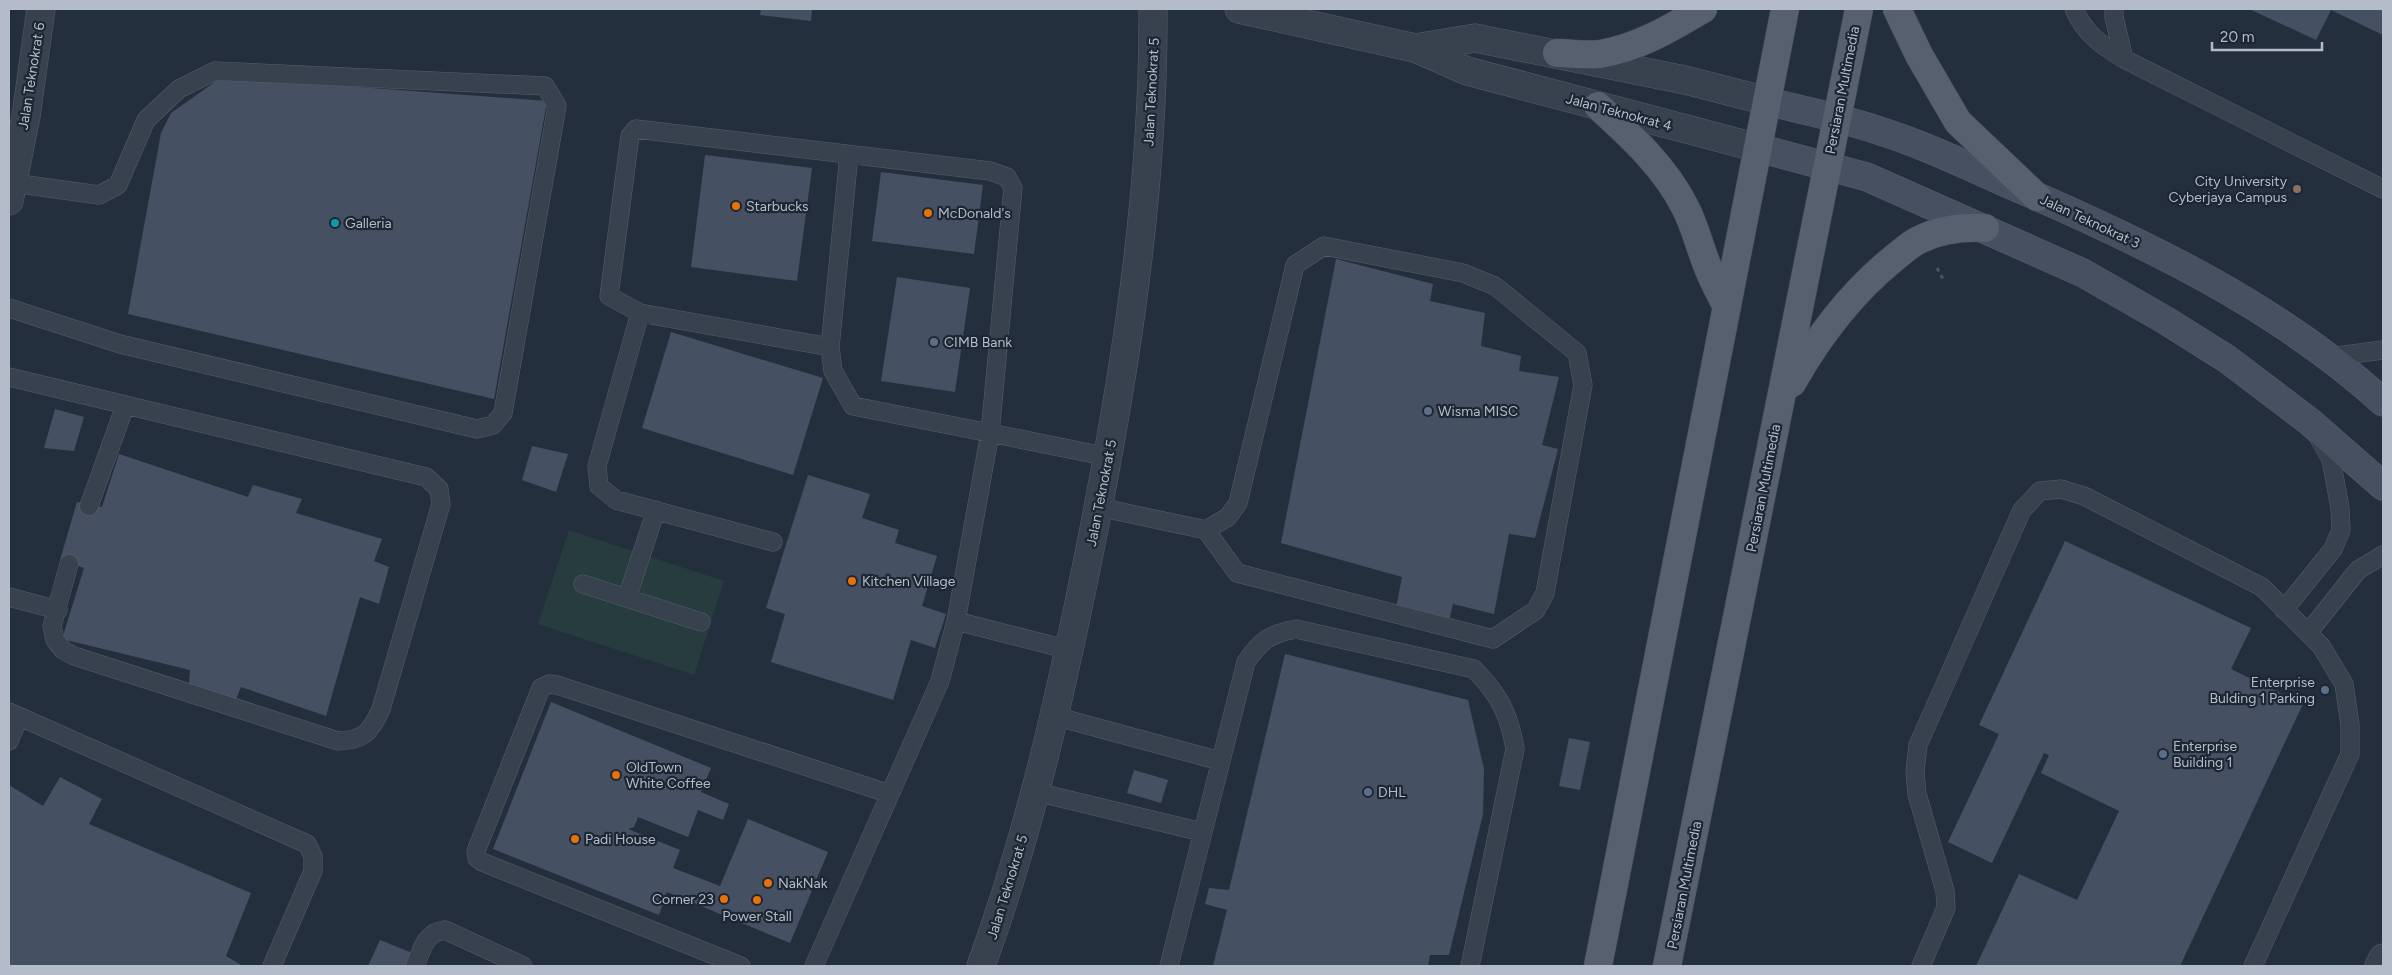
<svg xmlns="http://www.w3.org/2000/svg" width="2392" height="975" viewBox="0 0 2392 975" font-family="Figtree,sans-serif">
<rect width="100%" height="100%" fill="#242f3e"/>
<path fill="#263c3f" d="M569,530l155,51 -30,94 -156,-51z"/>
<path fill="#455162" d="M761,9h51l-1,12 -51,-6z
M2249,9h134v26l-52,-25 -15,30z
M222,77l325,24 -53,298 -366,-85 33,-181 10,-20z
M705,155l107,13 -15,113 -106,-14z
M881,172l102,13 -9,69 -102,-13z
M1336,259l97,25 -3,17 55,12 -4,33 40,10 -2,15 40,6 -17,68 16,4 -23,89 -26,-4 -15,80 -41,-10 -4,17 -53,-13 6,-31 -121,-34z
M897,277l73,11 -15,104 -74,-11z
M671,332l152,46 -30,97 -151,-47z
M55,409l29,8 -10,34 -30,-3z
M532,446l36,8 -12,38 -34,-12z
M119,454l129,43 5,-12 49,14 -6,14 86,26 -8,22 15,6 -10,37 -19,-7 -34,119 -85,-29 -5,12 -47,-14 1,-15 -128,-31 22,-71 -24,-8 17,-58 25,5z
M808,475l62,19 -8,24 37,12 -4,13 42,13 -15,50 24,8 -11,34 -24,-8 -18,60 -122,-38 14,-48 -19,-6z
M2065,541l186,87 -20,41 72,35 -123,262h-204l43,-92 58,26 42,-89 -78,-38 8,-18 -5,-2 -52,110 -44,-21 51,-108 -20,-9z
M1285,654l183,46 16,69 -1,45 -34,141h-19l-2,11h-215l14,-56 -22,-6 4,-16 20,2z
M551,702l160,66 -10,24 28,12 -6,16 -25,-10 -10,27 -50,-20 -4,10 -6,2 52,21 -7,18 47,18 28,-67 80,33 -38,91 -123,-51 -8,23 -166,-66z
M1569,738l21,4 -10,48 -21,-4z
M1134,770l34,10 -7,23 -34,-10z
M60,777l42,22 -13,25 162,69 -25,63 17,10h-234v-181l34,21z
M380,940l35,14 -5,12h-42z"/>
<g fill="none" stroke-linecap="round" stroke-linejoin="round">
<g stroke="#565f6c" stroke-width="19">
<path id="service" d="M2074,9c11,25 27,36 50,50l259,130
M2114,9v8l10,42
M636,129l354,42 17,6 6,11 -23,245 -137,-27 -20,-35 -3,-24 -190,-34 -31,-17 21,-160z
M9,308l111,36 357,85 16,-4 10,-12 54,-307 -12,-20 -330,-15 -36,18 -33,31 -28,65 -19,10 -86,-12
M640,313l-43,153 2,20 17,14 157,42
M830,347l19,-192
M2329,357l54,-7
M9,377l417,100 13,12 2,15 -60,205c-11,24 -17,31 -43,32l-264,-85 -11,-6 -8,-10 -3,-14 17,-62
M89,506l36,-100
M1098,507l108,23 22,-13 10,-14 57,-238 29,-19 139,27 32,13 82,67 6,32 -38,208 -9,17 -43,29 -256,-66 -31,-43
M583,584l118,38
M9,597l49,13
M627,598l29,-88
M2284,610l49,-61 8,-19 -1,-22 -9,-49 -12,-21
M956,621l114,29
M2308,633l50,-63 25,-15
M9,712l298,132 6,12v15l-41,95
M1054,716l166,45
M9,741l10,-24
M1036,792l166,40
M415,966c7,-16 10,-34 30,-36l78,36
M741,966l-259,-104 -5,-4 -1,-7 65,-163 8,-4 8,1 333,109
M814,966l126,-285 16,-60 34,-188 119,24
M1169,966l77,-304c15,-22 24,-28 50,-33l178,40c25,26 35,44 41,80l-45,217
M1921,966l25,-58 -1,-17 -28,-97 -2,-23 3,-26 104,-235 18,-19 21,-2 23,7 178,91 59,59 23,38 6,41v29l-97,212"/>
</g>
<g stroke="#565f6c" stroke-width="29">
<path id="minor" d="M981,966c49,-134 80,-273 108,-412 36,-180 65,-362 64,-545
M2379,966l4,-8"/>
</g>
<g stroke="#565f6c" stroke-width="29">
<path id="tertiary" d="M1239,9l176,39 52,23 291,77
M1415,48l60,-10 210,42 82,21
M9,201l17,-85 15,-107"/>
</g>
<g stroke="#565f6c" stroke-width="29">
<path id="secondary" d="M1767,101c37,10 76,17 113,30 48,15 94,38 140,58 129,56 258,118 363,213
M1758,148l109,29 216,96 82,47 62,39 83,63 73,64"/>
</g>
<g stroke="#414a57" stroke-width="29">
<path id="primary" d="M1897,9l22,46 39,67 79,75
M1557,53c14,0 30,3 43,1 38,-6 71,-26 103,-45
M1598,106c33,30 67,61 87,101 10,19 14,38 22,58 5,14 13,28 20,42
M1792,383c27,-48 58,-89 101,-124 9,-7 18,-16 28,-20 20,-10 43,-12 64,-11
M1598,966l187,-957
M1667,966l192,-957"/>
</g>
<path stroke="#44595c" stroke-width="3" stroke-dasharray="4 4" stroke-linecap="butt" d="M1937,268l7,13"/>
<use href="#service" stroke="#38414e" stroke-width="18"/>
<use href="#minor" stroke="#38414e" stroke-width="28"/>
<use href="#tertiary" stroke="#38414e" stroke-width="28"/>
<use href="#secondary" stroke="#465061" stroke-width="28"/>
<use href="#primary" stroke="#56606e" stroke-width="28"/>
</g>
<circle fill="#8d6e63" stroke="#1d2633" stroke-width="2" cx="2297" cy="189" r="5"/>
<g fill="#e8710a" stroke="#1d2633" stroke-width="2">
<circle cx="736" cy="206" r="5"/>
<circle cx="928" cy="213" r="5"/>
<circle cx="852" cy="581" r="5"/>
<circle cx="616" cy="775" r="5"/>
<circle cx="575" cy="839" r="5"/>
<circle cx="768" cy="883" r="5"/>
<circle cx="724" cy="899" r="5"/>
<circle cx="757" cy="900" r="5"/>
</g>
<circle fill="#0f9aa8" stroke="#1d2633" stroke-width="2" cx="335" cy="223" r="5"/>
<g fill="#5c6f8a" stroke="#1d2633" stroke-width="2">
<circle cx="934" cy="342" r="5"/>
<circle cx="1428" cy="411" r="5"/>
<circle cx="2325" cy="690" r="5"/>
<circle cx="2163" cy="754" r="5"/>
<circle cx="1368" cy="792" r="5"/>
</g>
<g text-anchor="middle" stroke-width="4.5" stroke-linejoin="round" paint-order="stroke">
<g font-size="14" fill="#b4bcc9" stroke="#1d2633">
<text transform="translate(31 76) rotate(-81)" y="5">Jalan Teknokrat 6</text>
<text transform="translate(1842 90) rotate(-79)" y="5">Persiaran Multimedia</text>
<text transform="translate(1151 92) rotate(-87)" y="5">Jalan Teknokrat 5</text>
<text transform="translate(1619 112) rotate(15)" y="5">Jalan Teknokrat 4</text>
<text transform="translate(2090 221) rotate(25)" y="5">Jalan Teknokrat 3</text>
<text transform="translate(1763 488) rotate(-79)" y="5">Persiaran Multimedia</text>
<text transform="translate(1101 493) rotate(-79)" y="5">Jalan Teknokrat 5</text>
<text transform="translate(1684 885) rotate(-79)" y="5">Persiaran Multimedia</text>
<text transform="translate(1007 887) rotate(-73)" y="5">Jalan Teknokrat 5</text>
</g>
<g font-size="14" fill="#b4bcc9" stroke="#1d2633" text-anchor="start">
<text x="2287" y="186" text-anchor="end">City University<tspan x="2287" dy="16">Cyberjaya Campus</tspan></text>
<text x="746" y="211">Starbucks</text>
<text x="938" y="218">McDonald's</text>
<text x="345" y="228">Galleria</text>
<text x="944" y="347">CIMB Bank</text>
<text x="1438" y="416">Wisma MISC</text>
<text x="862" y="586">Kitchen Village</text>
<text x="2315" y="687" text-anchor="end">Enterprise<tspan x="2315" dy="16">Bulding 1 Parking</tspan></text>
<text x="2173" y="751">Enterprise<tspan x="2173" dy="16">Building 1</tspan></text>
<text x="626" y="772">OldTown<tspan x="626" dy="16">White Coffee</tspan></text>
<text x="1378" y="797">DHL</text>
<text x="585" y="844">Padi House</text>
<text x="778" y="888">NakNak</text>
<text x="714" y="904" text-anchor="end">Corner 23</text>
<text x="757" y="921" text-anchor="middle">Power Stall</text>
</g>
</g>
<rect width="2392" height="975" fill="none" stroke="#b4bcc9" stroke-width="20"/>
<path d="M2212 42v8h110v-8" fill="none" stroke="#b4bcc9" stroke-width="2.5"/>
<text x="2220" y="42" font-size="15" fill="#b4bcc9" stroke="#1d2633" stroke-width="4" paint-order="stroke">20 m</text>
</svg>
